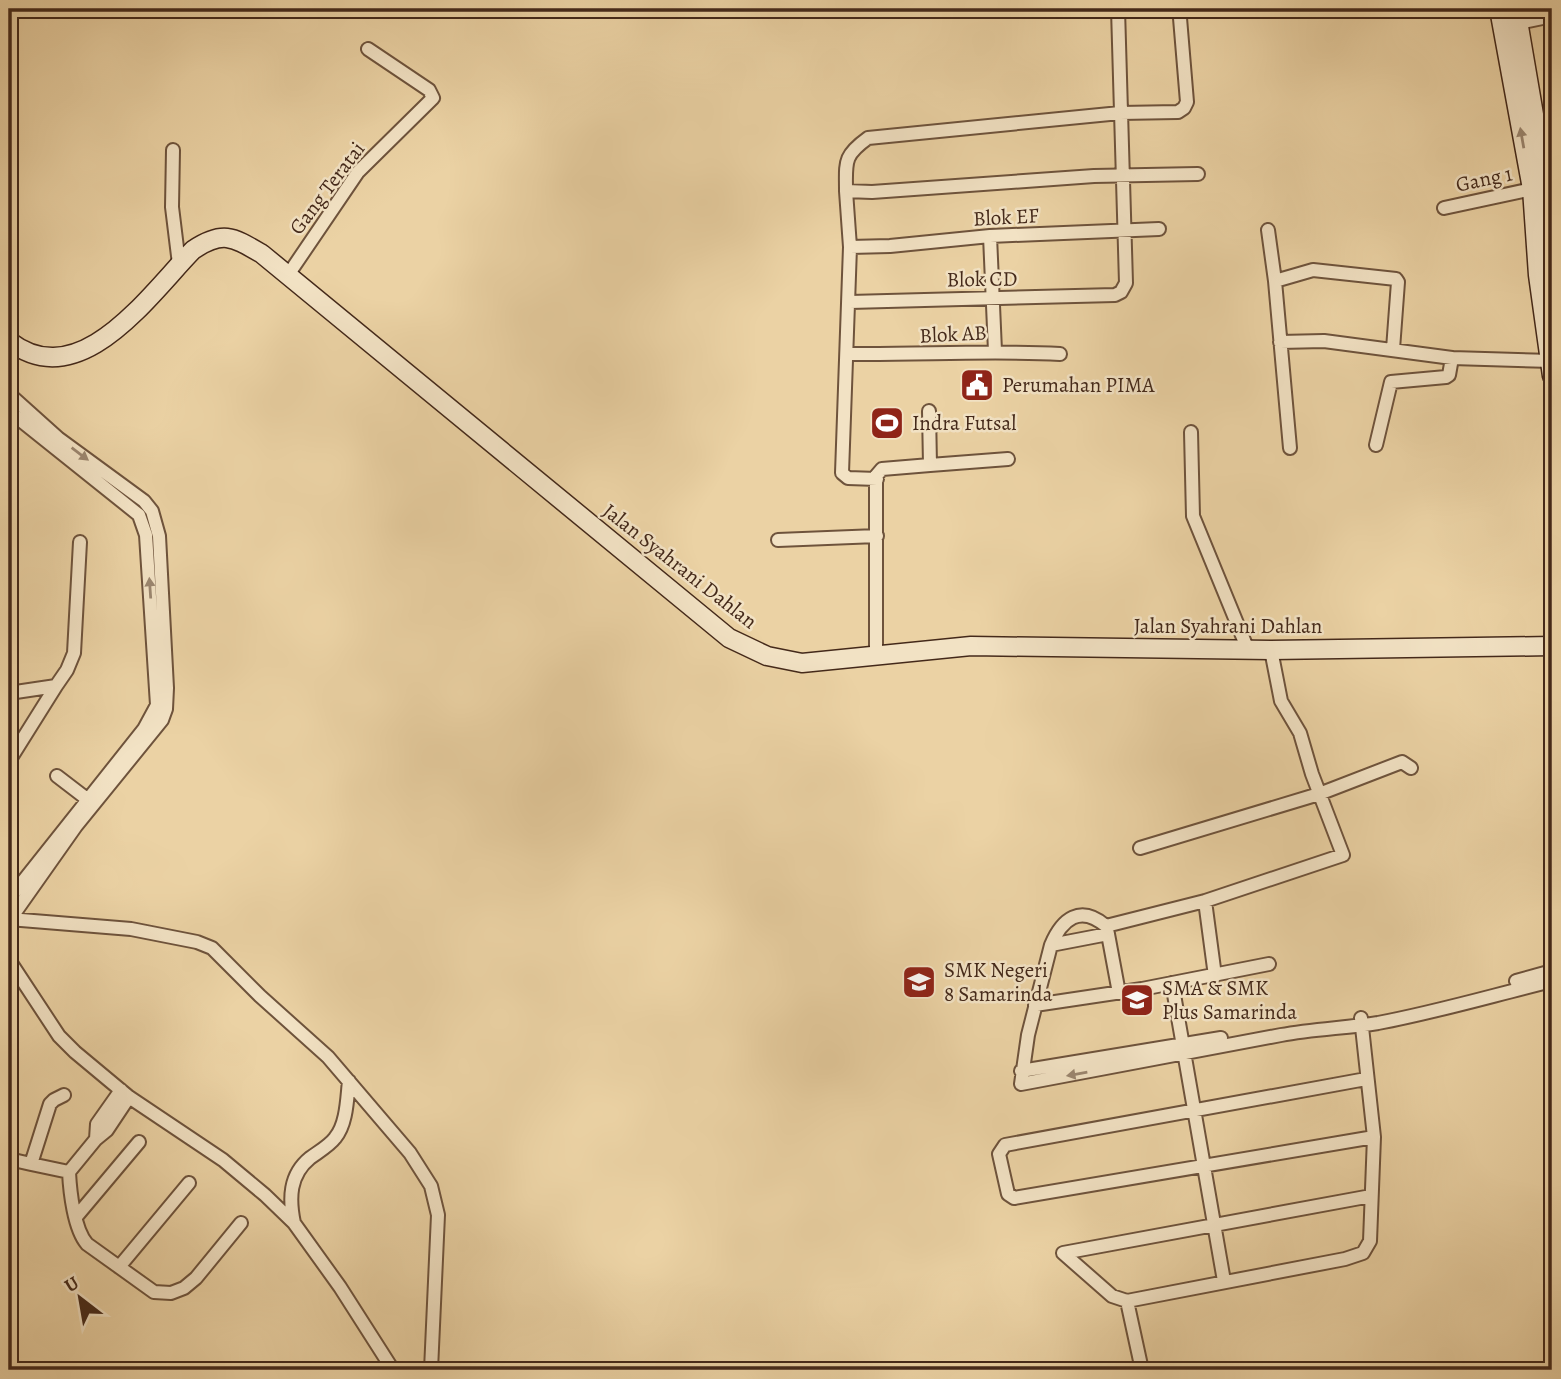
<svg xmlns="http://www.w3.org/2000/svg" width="1561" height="1379" viewBox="0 0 1561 1379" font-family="Alegreya,serif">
<rect width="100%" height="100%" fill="#ebd2a4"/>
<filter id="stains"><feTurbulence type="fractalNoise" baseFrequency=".00286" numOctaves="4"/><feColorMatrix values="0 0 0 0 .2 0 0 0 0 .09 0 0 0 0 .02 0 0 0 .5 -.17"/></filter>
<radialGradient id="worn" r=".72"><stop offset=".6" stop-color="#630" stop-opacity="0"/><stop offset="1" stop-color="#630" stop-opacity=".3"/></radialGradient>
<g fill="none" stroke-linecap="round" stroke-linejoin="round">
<g stroke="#6e533c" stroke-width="16">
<path id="street" d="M1518,23l34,-7
M173,150l-1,57 7,57
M846,191c0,-29 -3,-35 22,-53l252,-25 58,-1 6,-4 3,-6 -7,-84
M1444,208l88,-19
M1268,230l7,51
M990,236l5,115
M850,247l-4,-56 26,1 222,-16 104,-2
M288,275l70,-103 75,-74 -4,-8 -61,-41
M850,302l265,-7 6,-3 5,-9 -8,-274
M1280,342l44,-1 128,17 100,3
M848,354c71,1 141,-4 212,0
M9,394l49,44 86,63 8,10 7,25 8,152 -1,21 -4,11 -86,106 -67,95
M9,411l130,104 7,20 11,170 -13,24 -135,170
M1191,432l2,84 55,134
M1376,445l15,-63 55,-5 3,-2 3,-17
M1290,448l-15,-167 38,-11 83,9 2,3 -5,67
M930,465l78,-6
M877,479l-29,-1 -6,-5 8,-226 40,-1 100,-10 169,-7
M778,540l99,-4
M1271,650l10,51 19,32 12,41 31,81 -138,46 -99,25 2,8 -57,11 -23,90 -7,49 260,-49c32,-6 65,-7 97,-12 59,-11 116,-28 174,-42
M876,657v-181l6,-7 48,-4 -1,-54
M9,693l47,-7 11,-16 7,-17 6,-111
M9,761l47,-75
M57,776l30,23
M1140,848l179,-54 83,-32 9,6
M1205,901l10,75
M9,919l122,10 66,13 15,6 48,48 68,61 82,96 21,33 7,29 -7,155
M1108,934l11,59
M1051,945c11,-26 29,-41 55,-19
M9,960l50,76 16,16 54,45 94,63 42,35 29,28 46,64 53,83
M1516,981l36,-10
M1172,983l52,298
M1035,1005l107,-16 127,-25
M1361,1018l13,119 -4,104 -7,12 -18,6 -218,42 -15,-5 -49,-43 308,-57
M9,1030v6
M1021,1071l200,-33
M1366,1079l-361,66 -6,9 9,40 6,4 360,-61
M129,1097l-22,33 -11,9 -27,33c1,20 5,57 18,72l67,48 17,1 13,-5 12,-10 45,-55
M96,1139l1,-15 24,-34
M9,1159l22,5 19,-60 4,-4 10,-5
M31,1164l38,8
M76,1217l63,-75
M294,1223c-5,-24 -5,-48 16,-65 8,-6 19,-12 25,-20 12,-14 12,-40 14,-57
M119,1267l70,-84
M1127,1301l15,69"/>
</g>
<g stroke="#44291a" stroke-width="21">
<path id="secondary" d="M1499,9l33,180 6,86 14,101
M1516,9l36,211
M9,341c71,55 139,-45 184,-91 30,-20 40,-13 69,4l467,384 38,18 35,7 169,-17 300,4 281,-4"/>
</g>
<use href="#street" stroke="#f2e2c4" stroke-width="12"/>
<use href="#secondary" stroke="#f2e2c4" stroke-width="18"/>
</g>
<defs><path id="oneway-solid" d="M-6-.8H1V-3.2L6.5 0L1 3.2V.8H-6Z" transform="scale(1.75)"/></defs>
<g fill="#9b866f">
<use href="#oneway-solid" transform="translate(1522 138) rotate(-100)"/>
<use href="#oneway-solid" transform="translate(80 454) rotate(37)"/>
<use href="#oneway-solid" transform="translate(150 588) rotate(-94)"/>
<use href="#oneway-solid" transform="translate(1077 1074) rotate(170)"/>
</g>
<defs>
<g id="civic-square" transform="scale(1.75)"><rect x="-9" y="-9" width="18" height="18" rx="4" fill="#8f2418" stroke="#f2e2c4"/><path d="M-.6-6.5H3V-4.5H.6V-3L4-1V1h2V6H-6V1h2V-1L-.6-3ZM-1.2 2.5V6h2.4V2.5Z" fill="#fff"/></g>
<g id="stadium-square" transform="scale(1.75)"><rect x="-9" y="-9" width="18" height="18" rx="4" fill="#8f2418" stroke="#f2e2c4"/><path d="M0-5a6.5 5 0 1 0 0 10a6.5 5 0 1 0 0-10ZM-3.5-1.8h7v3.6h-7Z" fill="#fff"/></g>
<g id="school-square" transform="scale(1.75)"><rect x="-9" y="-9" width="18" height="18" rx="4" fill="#8f2418" stroke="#f2e2c4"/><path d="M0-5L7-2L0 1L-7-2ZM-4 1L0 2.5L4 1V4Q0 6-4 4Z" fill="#fff"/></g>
</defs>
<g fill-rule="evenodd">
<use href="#civic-square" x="977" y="385"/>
<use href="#stadium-square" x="887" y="423"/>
<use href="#school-square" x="919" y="982"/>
<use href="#school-square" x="1137" y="1000"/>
</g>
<g text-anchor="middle" stroke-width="5" stroke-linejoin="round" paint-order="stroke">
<g font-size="21" fill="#44291a" stroke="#f2e2c4">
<text transform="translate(1484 179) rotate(-12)" y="7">Gang 1</text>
<text transform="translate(327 188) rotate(-53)" y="7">Gang Teratai</text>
<text transform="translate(1006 217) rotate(-3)" y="7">Blok EF</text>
<text transform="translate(982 279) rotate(-1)" y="7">Blok CD</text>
<text transform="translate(953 334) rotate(-3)" y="7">Blok AB</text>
<text transform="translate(680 566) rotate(38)" y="7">Jalan Syahrani Dahlan</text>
<text x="1228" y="633">Jalan Syahrani Dahlan</text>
</g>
<g font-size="21" fill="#44291a" stroke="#f2e2c4" text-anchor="start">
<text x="1002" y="392">Perumahan PIMA</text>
<text x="912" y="430">Indra Futsal</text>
<text x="944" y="977">SMK Negeri<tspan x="944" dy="24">8 Samarinda</tspan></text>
<text x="1162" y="995">SMA &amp; SMK<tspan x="1162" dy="24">Plus Samarinda</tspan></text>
</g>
</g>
<rect width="1561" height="1379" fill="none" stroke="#ebd2a4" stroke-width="35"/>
<rect x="10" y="10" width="1540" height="1358" fill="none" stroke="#44291a" stroke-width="3.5"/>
<rect x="18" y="18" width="1526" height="1344" fill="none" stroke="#44291a" stroke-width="2"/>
<g transform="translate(80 1298) rotate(329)" stroke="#f2e2c4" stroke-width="5" paint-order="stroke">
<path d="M0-5L12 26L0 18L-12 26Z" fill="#44291a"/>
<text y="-10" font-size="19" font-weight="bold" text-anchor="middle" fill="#44291a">U</text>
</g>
<rect width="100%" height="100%" filter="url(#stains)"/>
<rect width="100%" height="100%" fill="url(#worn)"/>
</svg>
